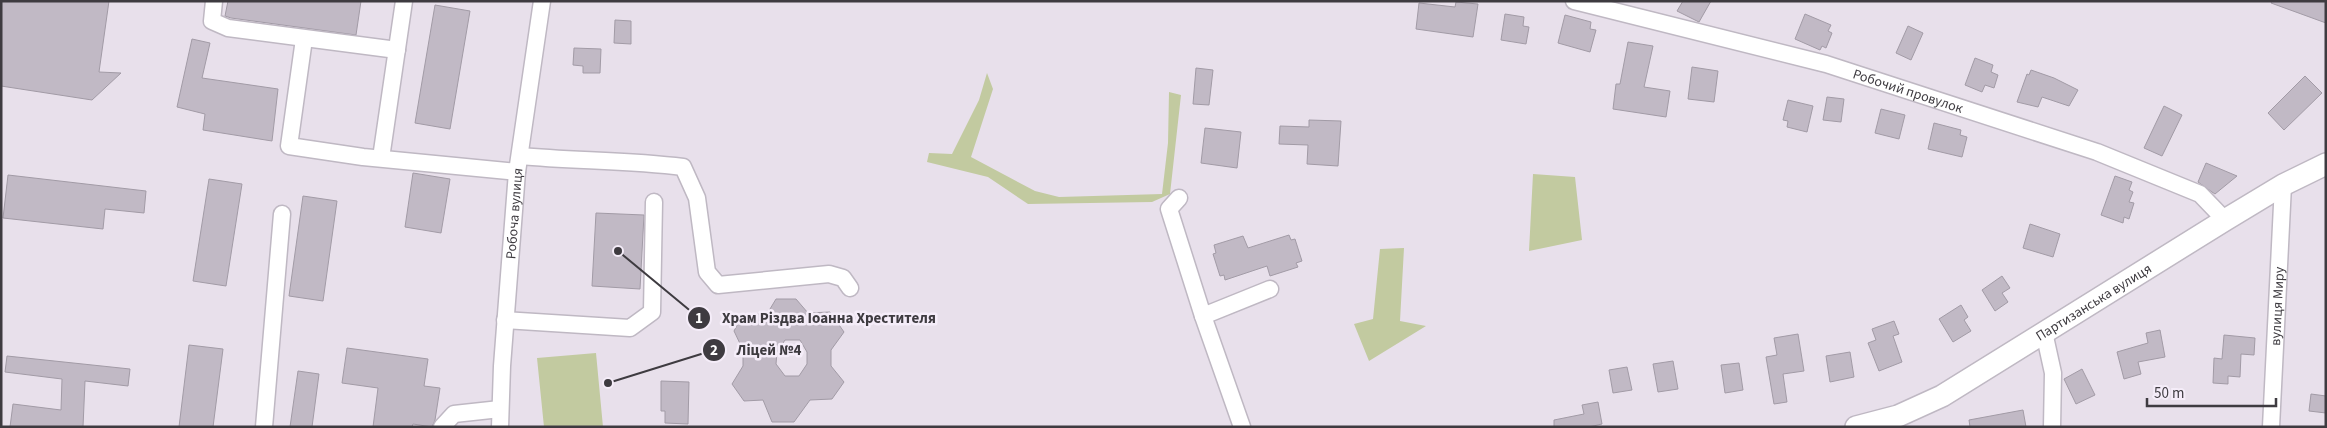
<svg xmlns="http://www.w3.org/2000/svg" width="2327" height="428" viewBox="0 0 2327 428" font-family="'Source Sans 3',sans-serif">
<rect width="100%" height="100%" fill="#e8e0eb"/>
<path fill="#c2caa0" d="M987,73l6,16 -22,68 64,34 24,6 103,-3 6,-51 1,-51 12,3 -11,99 -18,8 -124,2 -40,-27 -61,-15 2,-9 23,1 27,-54z
M1533,174l42,3 7,63 -53,11z
M1404,248l-4,73 26,5 -57,35 -15,-37 19,-5 7,-70z
M596,353l7,74h-59l-7,-69z"/>
<path fill="#c1b9c5" stroke="#a29ba6" fill-rule="evenodd" d="M1,1h108l-10,71 22,1 -29,27 -91,-14z
M228,1h133l-5,34 -125,-17 -6,-2z
M1683,1h28l-12,21 -22,-11z
M2272,1h54v22l-55,-20z
M1456,2l22,2 -5,33 -57,-8 3,-26 36,4z
M435,5l35,6 -20,118 -35,-6z
M1505,14l19,3 -1,9 6,1 -3,17 -25,-4z
M1805,14l26,11 -3,6 4,2 -6,15 -4,-2 -2,4 -25,-11z
M1565,15l26,7 -1,7 6,1 -6,22 -32,-9z
M615,20l16,1v23l-17,-1z
M1908,26l15,7 -12,27 -15,-7z
M192,39l18,4 -8,35 76,11 -6,52 -69,-11 2,-16 -28,-7z
M1628,42l25,4 -9,41 26,4 -4,26 -53,-8 3,-25h4z
M574,48l27,1 -1,24h-17v-7l-10,-1z
M1975,58l18,7 -2,7 7,3 -4,13 -9,-3 -3,7 -17,-7z
M1692,67l26,4 -4,31 -26,-3z
M1196,68l17,2 -4,35 -16,-1z
M2031,70l23,8 24,12 -9,16 -27,-9 -4,10 -21,-5 10,-28 2,1z
M2305,76l17,17 -38,37 -16,-17z
M1827,97l17,2 -3,23 -18,-2z
M1788,100l25,6 -6,26 -20,-5 1,-6 -5,-1z
M2164,106l18,9 -20,41 -18,-8z
M1881,109l24,6 -6,24 -24,-6z
M1309,120l32,1 -3,45 -31,-2 1,-19 -29,-1 1,-18 29,1z
M1934,123l27,7 -1,5 7,2 -5,20 -34,-8z
M1205,128l36,4 -4,36 -36,-5z
M2206,163l31,13 -22,18 -3,-2 -14,-10z
M413,173l37,6 -9,54 -36,-6z
M8,175l138,16 -2,22 -39,-4 -2,20 -100,-11z
M2115,176l17,6 -3,8 4,2 -4,10 5,1 -5,16 -5,-2 -1,6 -22,-8z
M209,179l33,5 -16,102 -33,-5z
M303,196l34,5 -14,100 -34,-5z
M596,213l48,2 -4,74 -48,-3z
M2030,224l30,10 -7,23 -30,-9z
M1289,235l2,5 4,-1 7,22 -6,2 2,4 -28,9 -3,-10 -42,14 -1,-5 -4,1 -7,-22 3,-1 -2,-8 29,-9 5,12z
M2002,276l8,12 -8,5 6,9 -13,9 -13,-21z
M776,299h20l12,14 22,-1 14,20 -13,18v16l13,16 -12,17 -22,1 -16,22h-22l-9,-22 -19,1 -12,-17 11,-18v-16l-9,-19 9,-17h24zM785,340h15l7,12v12l-8,12h-14l-9,-12 1,-12z
M1961,305l7,12 -4,3 7,11 -18,11 -14,-23z
M1894,321l5,13 -6,2 9,26 -23,9 -11,-28 8,-3 -4,-11z
M2160,330l5,27 -27,5 3,12 -17,5 -7,-27 31,-9 -2,-10z
M1798,334l6,37 -21,3 4,28 -13,2 -8,-47 11,-2 -3,-17z
M2224,335l31,3 -1,17 -13,-1 -1,23 -12,-1v8l-15,-1 1,-25 8,1z
M189,345l34,4 -10,78h-34z
M347,348l81,11 -4,27 16,2 -5,32 -3,7 -19,-3 -1,3h-39l5,-39 -36,-5z
M1850,352l4,25 -24,5 -4,-26z
M7,356l123,13 -2,17 -43,-5 -2,46h-73l3,-23 48,6 1,-31 -57,-7z
M1673,361l5,28 -20,3 -5,-28z
M1739,363l4,27 -18,3 -4,-28z
M1627,367l5,23 -19,3 -4,-23z
M2082,369l13,26 -19,9 -12,-25z
M298,371l21,3 -7,53h-22z
M661,381l28,1 -1,42 -23,-1v-12h-4z
M2311,394l15,2v17l-17,-2z
M1598,402l4,22 -13,3h-35v-7l30,-6 -2,-9z
M2023,410l3,17h-56l-1,-7z"/>
<g fill="none" stroke-linecap="round" stroke-linejoin="round">
<g stroke="#bfb8c3" stroke-width="19">
<g id="minor">
<path d="M214,1l-2,20 16,7 169,22"/>
<path id="s1" d="M1574,1l252,63 271,88 103,42 25,26"/>
<path d="M304,39l-15,107 74,11 154,15"/>
<path d="M520,156c54,5 109,4 163,11l14,31 10,74 11,13 111,-11 14,4 7,10"/>
<path d="M381,158l23,-157"/>
<path d="M1179,198l-10,11 34,107 39,111"/>
<path d="M1203,316l67,-27"/>
<path d="M505,320l125,8 22,-16 2,-110"/>
<path d="M2044,332l9,41 -1,54"/>
<path d="M264,427l18,-213"/>
<path d="M442,427l12,-13 46,-5"/>
<path id="s2" d="M500,427l2,-61 15,-194 25,-171"/>
<path id="s3" d="M2271,427l12,-242"/>
</g>
</g>
<g stroke="#bfb8c3" stroke-width="24">
<g id="major">
<path id="s4" d="M1856,427l42,-11 44,-20 283,-176 58,-35 43,-21"/>
</g>
</g>
<use href="#minor" stroke="#fff" stroke-width="16"/>
<use href="#major" stroke="#fff" stroke-width="21"/>
</g>
<g text-anchor="middle" stroke-width="5" stroke-linejoin="round" paint-order="stroke">
<g font-size="14" fill="#3e3b40" stroke="#f5edf9">
<text dy="5" stroke="none"><textPath href="#s1" startOffset="346">Робочий провулок</textPath></text>
<text dy="5" stroke="none"><textPath href="#s2" startOffset="214">Робоча вулиця</textPath></text>
<text dy="5" stroke="none"><textPath href="#s4" startOffset="270">Партизанська вулиця</textPath></text>
<text dy="5" stroke="none"><textPath href="#s3" startOffset="121">вулиця Миру</textPath></text>
</g>
</g>
<path fill="none" stroke="#3e3b40" stroke-width="2" d="M618 251L699 318M608 383L714 350"/>
<g fill="#3e3b40" stroke="#f5edf9" stroke-width="2">
<circle cx="618" cy="251" r="5"/>
<circle cx="608" cy="383" r="5"/>
<circle cx="699" cy="318" r="12"/>
<circle cx="714" cy="350" r="12"/>
</g>
<g font-size="15" text-anchor="middle" font-weight="bold" fill="#fff">
<text x="699" y="323">1</text>
<text x="714" y="355">2</text>
</g>
<g font-size="15" text-anchor="middle" font-weight="bold" fill="#3e3b40" stroke="#f5edf9" stroke-width="5" stroke-linejoin="round" paint-order="stroke">
<text x="829" y="323">Храм Різдва Іоанна Хрестителя</text>
<text x="769" y="355">Ліцей №4</text>
</g>
<rect width="2327" height="428" fill="none" stroke="#3e3b40" stroke-width="5"/>
<path d="M2147 398v8h129v-8" fill="none" stroke="#3e3b40" stroke-width="2.5"/>
<text x="2154" y="398" font-size="15" fill="#3e3b40" stroke="#f5edf9" stroke-width="4" paint-order="stroke">50 m</text>
</svg>
